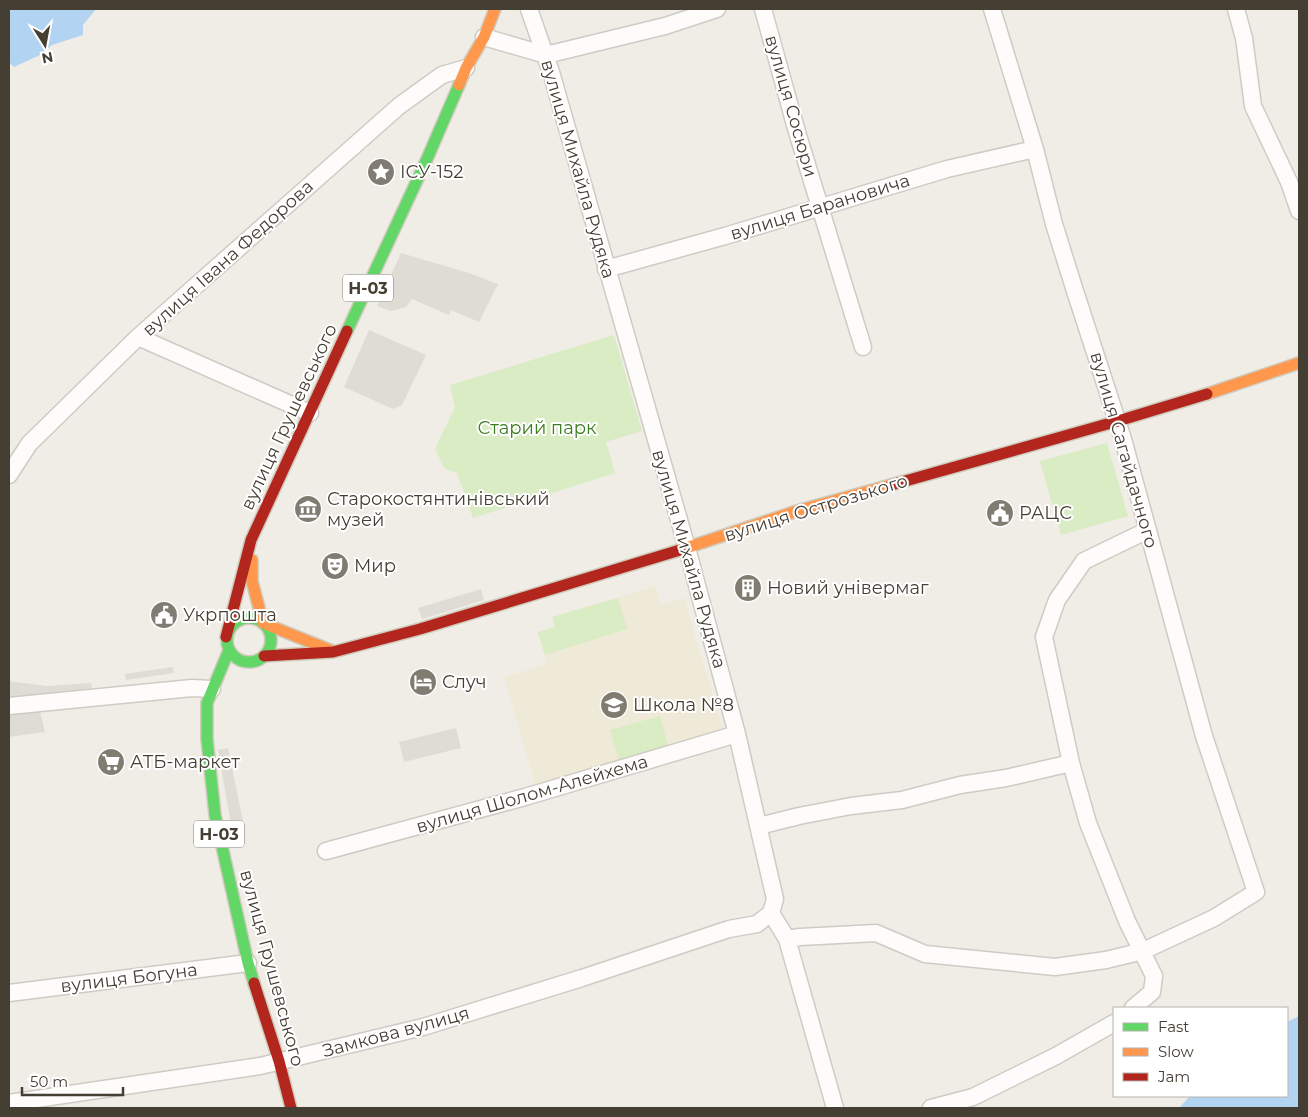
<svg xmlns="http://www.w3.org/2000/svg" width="1308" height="1117" viewBox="0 0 1308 1117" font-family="Montserrat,sans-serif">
<rect width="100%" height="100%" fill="#f0ede6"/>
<path fill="#efead7" d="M655,586l6,19 23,-7 40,135 -188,55 -32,-111 43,-13 -10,-32 17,-5 -2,-10z"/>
<path fill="#daecc3" d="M614,335l28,96 -36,11 9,31 -142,45 -16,-45 -12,-4 -10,-20 20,-42 -5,-22z
M1107,443l21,73 -67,19 -21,-74z
M618,598l9,31 -82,26 -7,-23 17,-5 -3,-10z
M660,716l8,30 -49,14 -9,-30z"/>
<path fill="#dfdcd6" d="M401,253l68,20 29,11 -19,38 -28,-12 -2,5 -37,-16 -6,8 -15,4 -14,-5z
M369,330l57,25 -24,50 -9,4 -49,-22z
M481,589l3,11 -62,19 -4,-11z
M173,667l1,6 -48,7 -1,-6z
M9,681l38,5 44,-3 1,5 -83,10z
M39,707l6,25 -36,5v-27z
M456,728l5,20 -57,14 -5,-20z
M228,748l15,73 -12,3 -13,-74z"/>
<path fill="#b2d4f2" d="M9,9h87l-13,16v10l-31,10 -12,10 -26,12 -5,-4z
M1299,1016v92h-120l11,-12h97v-74z"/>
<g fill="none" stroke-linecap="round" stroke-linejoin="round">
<g stroke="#cecbc4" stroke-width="19">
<path id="street" d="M529,9l22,63 136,476 50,186 38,165 -4,14 16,26 48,169
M763,9l34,123 66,215
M1236,9l8,29 9,68 36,76 10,29
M484,37l62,18 119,-29 52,-17
M606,269l119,-33 222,-67 88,-20
M138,337l172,76
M9,475l20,-31 109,-107 261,-231 43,-31 24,-7
M9,706l183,-18 20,1
M759,826l40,-10 52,-10 51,-6 58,-15 46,-7 65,-15
M326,851l199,-54 212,-63
M787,939l13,-2 76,-4 49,21 130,13 51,-7 37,-9 71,-33 42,-26 -52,-156 -81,-297 -48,-148 -21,-67 -19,-75 -43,-140
M9,993l239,-30
M1133,1008l19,-16 2,-16 -27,-55 -39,-98 -17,-60 -27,-126 13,-37 27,-39 64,-31
M9,1103l251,-37 163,-39 159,-49 147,-49 28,-5 14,-11
M931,1108l42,-11 83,-41 58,-33"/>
</g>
<g stroke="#cfcbbd" stroke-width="14">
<path id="fast" d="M347,331l80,-172 32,-74
M227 640a22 22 0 1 1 44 0a22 22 0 1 1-44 0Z
M229,650l-22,53v36l8,76 33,148 6,20"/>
</g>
<g stroke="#cfcbbd" stroke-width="14">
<path id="slow" d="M459,85l7,-17 18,-31 11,-28
M1207,394l92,-31
M680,550l117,-39 94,-26
M252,560v21l11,42
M263,623l67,27"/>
</g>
<g stroke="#cfcbbd" stroke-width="14">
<path id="jam" d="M891,485l227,-64 89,-27
M226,637l25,-97 96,-209
M264,656l69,-4 87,-23 260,-79
M254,983l25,78 12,47"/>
</g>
<use href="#street" stroke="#fdfcfb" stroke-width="16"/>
<use href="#fast" stroke="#63d668" stroke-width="11"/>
<use href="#slow" stroke="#ff974d" stroke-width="11"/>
<use href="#jam" stroke="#b3261e" stroke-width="11"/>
</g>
<defs>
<g id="sight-disc" transform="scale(1.4375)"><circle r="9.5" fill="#817c72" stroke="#fff"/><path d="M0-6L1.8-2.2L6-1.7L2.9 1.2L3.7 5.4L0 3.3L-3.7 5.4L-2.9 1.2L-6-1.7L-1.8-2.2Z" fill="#fff"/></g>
<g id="museum-disc" transform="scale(1.4375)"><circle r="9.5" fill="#817c72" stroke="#fff"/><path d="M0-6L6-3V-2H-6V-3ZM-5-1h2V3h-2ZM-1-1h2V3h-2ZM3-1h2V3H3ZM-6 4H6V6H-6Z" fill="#fff"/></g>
<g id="civic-disc" transform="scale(1.4375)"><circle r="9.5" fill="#817c72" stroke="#fff"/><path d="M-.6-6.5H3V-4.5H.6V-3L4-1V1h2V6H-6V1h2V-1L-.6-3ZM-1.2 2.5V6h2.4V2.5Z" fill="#fff"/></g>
<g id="theatre-disc" transform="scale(1.4375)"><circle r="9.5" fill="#817c72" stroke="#fff"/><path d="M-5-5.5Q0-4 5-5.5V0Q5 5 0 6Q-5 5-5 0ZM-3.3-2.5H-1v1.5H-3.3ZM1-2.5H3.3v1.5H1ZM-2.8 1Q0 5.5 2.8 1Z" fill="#fff"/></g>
<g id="building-disc" transform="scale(1.4375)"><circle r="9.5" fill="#817c72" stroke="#fff"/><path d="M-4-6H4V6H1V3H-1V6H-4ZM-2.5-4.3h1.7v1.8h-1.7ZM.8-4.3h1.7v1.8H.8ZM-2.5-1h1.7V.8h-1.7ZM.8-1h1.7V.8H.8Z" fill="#fff"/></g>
<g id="hotel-disc" transform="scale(1.4375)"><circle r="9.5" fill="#817c72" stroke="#fff"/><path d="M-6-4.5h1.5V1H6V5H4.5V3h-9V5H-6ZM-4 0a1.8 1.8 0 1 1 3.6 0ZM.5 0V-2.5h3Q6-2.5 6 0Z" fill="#fff"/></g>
<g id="school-disc" transform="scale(1.4375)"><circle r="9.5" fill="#817c72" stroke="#fff"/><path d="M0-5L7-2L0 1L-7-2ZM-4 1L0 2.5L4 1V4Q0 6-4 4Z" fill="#fff"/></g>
<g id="supermarket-disc" transform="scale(1.4375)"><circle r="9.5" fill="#817c72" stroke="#fff"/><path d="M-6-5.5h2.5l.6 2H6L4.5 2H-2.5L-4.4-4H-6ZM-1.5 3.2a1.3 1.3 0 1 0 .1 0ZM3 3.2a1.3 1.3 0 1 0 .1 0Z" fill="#fff"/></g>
</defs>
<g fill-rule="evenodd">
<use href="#sight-disc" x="381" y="172"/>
<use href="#museum-disc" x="308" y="509"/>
<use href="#civic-disc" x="1000" y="513"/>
<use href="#theatre-disc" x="335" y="566"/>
<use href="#building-disc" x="748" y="588"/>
<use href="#civic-disc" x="164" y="615"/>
<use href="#hotel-disc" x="423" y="682"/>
<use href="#school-disc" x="614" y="705"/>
<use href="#supermarket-disc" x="111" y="762"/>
</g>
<g text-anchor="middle" stroke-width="4" stroke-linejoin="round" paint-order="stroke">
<g fill="#fff" stroke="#7d7970" stroke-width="1">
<rect x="343" y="274.5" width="50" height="27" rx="4"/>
<rect x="194" y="820.5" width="50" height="27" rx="4"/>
</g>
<g font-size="16" font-weight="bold" fill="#453f33">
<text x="368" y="294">Н-03</text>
<text x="219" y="840">Н-03</text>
</g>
<g font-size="18" fill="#453f33" stroke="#fff">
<text transform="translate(791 106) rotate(74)" y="6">вулиця Сосюри</text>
<text transform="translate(578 169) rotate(74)" y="6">вулиця Михайла Рудяка</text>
<text transform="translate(820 207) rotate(-17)" y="6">вулиця Барановича</text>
<text transform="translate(228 258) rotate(-42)" y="6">вулиця Івана Федорова</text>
<text transform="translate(289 417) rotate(-65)" y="6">вулиця Грушевського</text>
<text transform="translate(1124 450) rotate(74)" y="6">вулиця Сагайдачного</text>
<text transform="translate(816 508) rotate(-17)" y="6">вулиця Острозького</text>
<text transform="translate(689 559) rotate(74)" y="6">вулиця Михайла Рудяка</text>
<text transform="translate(532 794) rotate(-16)" y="6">вулиця Шолом-Алейхема</text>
<text transform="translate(272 968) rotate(75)" y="6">вулиця Грушевського</text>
<text transform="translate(129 978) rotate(-7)" y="6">вулиця Богуна</text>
<text transform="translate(396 1032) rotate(-15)" y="6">Замкова вулиця</text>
</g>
<g font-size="18" fill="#453f33" stroke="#fff" text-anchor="start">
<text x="400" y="178">ІСУ-152</text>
<text x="327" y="505">Старокостянтинівський<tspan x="327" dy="21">музей</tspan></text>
<text x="1019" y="519">РАЦС</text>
<text x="354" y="572">Мир</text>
<text x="767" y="594">Новий універмаг</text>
<text x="183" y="621">Укрпошта</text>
<text x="442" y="688">Случ</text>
<text x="633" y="711">Школа №8</text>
<text x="130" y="768">АТБ-маркет</text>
</g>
<g font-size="18" fill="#3d7c21" stroke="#fff">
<text x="537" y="434">Старий парк</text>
</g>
</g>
<rect width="1308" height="1117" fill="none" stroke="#453f33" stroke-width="20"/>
<rect x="1113" y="1007" width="175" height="90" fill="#ffffff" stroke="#b5b2ad"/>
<rect x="1123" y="1023" width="25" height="8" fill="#63d668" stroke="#b5b2ad"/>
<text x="1158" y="1032" font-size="15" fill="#453f33">Fast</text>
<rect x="1123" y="1048" width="25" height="8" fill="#ff974d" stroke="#b5b2ad"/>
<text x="1158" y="1057" font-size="15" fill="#453f33">Slow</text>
<rect x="1123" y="1073" width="25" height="8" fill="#b3261e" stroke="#b5b2ad"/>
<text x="1158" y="1082" font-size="15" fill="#453f33">Jam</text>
<g transform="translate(45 45) rotate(169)" stroke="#ffffff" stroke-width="4" paint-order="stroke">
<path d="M0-4L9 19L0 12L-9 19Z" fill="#453f33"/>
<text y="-8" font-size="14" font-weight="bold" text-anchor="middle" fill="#453f33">N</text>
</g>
<path d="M22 1087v8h101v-8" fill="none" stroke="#453f33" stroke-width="2.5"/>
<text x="30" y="1087" font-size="15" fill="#453f33" stroke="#ffffff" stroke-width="4" paint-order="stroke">50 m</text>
</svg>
